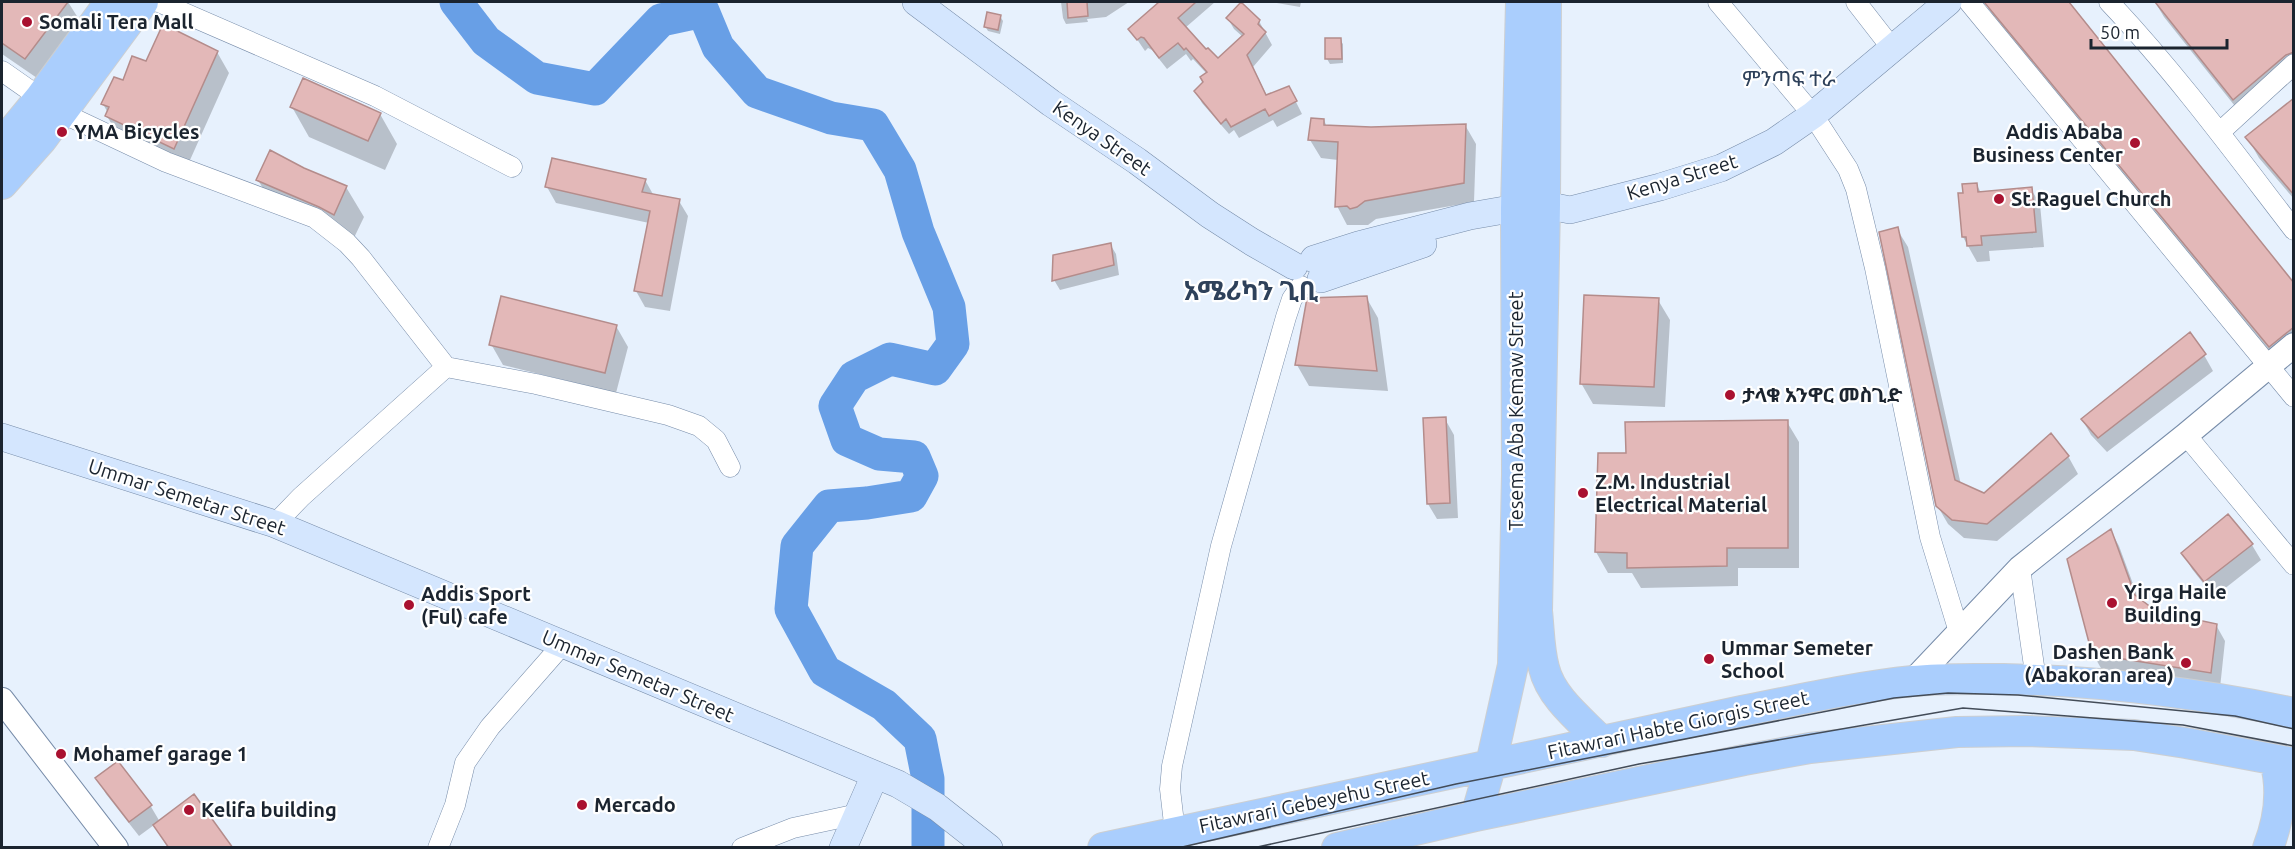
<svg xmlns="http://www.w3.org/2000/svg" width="2295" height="849" viewBox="0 0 2295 849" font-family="Ubuntu,'Noto Sans Ethiopic',sans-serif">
<rect width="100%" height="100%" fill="#e7f1fd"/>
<path fill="#0003" d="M2,2h66l12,19 -43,57 -35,-24z
M1061,2h25v2l4,-2h39l-23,15 -19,2 1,3 -22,2 -3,-6z
M1161,2h54l-30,26 20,24 13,8 25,-23 -9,-8 -7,-12 13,-14 19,18 13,24 -19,22 14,29 28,4 7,14 -25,13 -4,-7 -34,18 -5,-8 -5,4 -27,-31 -6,-12 8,-8 3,-9 -14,-15 -2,2 -5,-7 -19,15 -15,-19 -4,-2 -3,3 -15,-22z
M1271,2h30l-1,5z
M1985,2h82l227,284v71l-12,10 -288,-349z
M2155,2h139v77l-48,41 -82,-103z
M1000,16l3,5 -3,13 -12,-3 -3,-5z
M1340,40l3,4v19l-13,1 -3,-5z
M217,52l12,21 -43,96 -67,-32 -12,-21 1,-3 -5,-9 21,-22 23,-19z
M2294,99v100l-35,-41 -12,-21z
M292,107l88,7 17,30 -12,26 -76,-33z
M1324,120l3,7 44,2 94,-4 11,19 -2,58 -98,17 -8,6h-21l-10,-19 1,-46 -17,-2 -11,-18z
M304,169l42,18 18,30 -13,27 -76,-35 -17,-29z
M645,180l9,16 25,5 9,15 -18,95 -25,-4 -9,-16 13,-68 -93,-20 -9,-16z
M1977,185l4,8 50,-4 9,15 4,43 -55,4 1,10 -13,1 -14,-25 2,-43z
M1897,229l11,18 53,238 23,10 84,-39 10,18 -81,67 -33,-3 -16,-14 -11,-19z
M1110,244l6,10 3,21 -59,15 -6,-10z
M1366,297l12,21 10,73 -79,-5 -12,-21z
M1658,300l12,20 -5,87 -72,-3 -12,-21z
M616,326l12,21 -12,46 -113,-28 -12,-21z
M2204,355l9,16 -106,81 -16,-17 -9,-16z
M1445,419l9,16 4,83 -21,1 -9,-15z
M1787,422l12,20v126h-61v18l-97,2 -9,-15h-24l-12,-21 31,-97z
M2111,531l8,15 20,54 16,12 61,13 9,16 -5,47 -118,-18 -9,-16z
M2252,545l9,15 -47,37 -22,-28 -9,-16z
M97,778l53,27 10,17 71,26h-63l-14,-23 -15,11 -33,-42z"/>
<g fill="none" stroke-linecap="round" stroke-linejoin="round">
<path stroke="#689fe6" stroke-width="33" d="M456,2l30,39 51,37 58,11 66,-69 42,-9 15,36 39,45 74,26 42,7 27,45 18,62 31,75 4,37 -18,25 -45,-10 -36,18 -19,29 12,34 32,14 35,3 8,19 -11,20 -44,7 -38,3 -32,40 -6,63 34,62 59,34 36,34 8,40v69"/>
</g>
<path fill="#e3b8b8" stroke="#b48c8b" stroke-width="1.5" d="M2,2h66l-43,57 -23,-16z
M1067,2h20l1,14 -20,2z
M1159,2h37l-18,16 28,31 2,-1 10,10 26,-24 -18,-16 15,-16 19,18 -2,4 8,8 -19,23 19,40 23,-9 8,15 -28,15 -4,-7 -34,18 -5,-8 -5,5 -27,-33 9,-9 -3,-5 7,-5 -21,-24 -2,2 -6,-7 -19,15 -15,-20 -3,-1 -4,3 -9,-11z
M1984,2h85l225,281v44l-25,20z
M2155,2h139v50l-8,3 -53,45z
M987,12l14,3 -3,15 -14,-3z
M163,24l55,27 -44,98 -69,-33 4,-9 -8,-3 13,-27 9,3 9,-24 14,5z
M1325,38h16l1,21h-17z
M303,78l78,35 -13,28 -78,-34z
M2294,98v97l-49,-58z
M1311,118l13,1v6l47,2 95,-3 -2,59 -99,18 -8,6 -7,2 -3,-3 -12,1 3,-65 -30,-2z
M270,150l34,18 43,18 -13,29 -15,-8 -63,-27z
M552,158l94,21 -4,13 38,7 -18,97 -28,-5 16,-80 -105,-24z
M1977,183l1,9 54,-5 4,45 -55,4 1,9 -15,1 -1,-9h-4l-4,-44h5l-1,-9z
M1898,227l57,253 29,13 67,-60 18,23 -82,68 -35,-4 -16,-14 -57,-274z
M1111,243l3,22 -62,16 1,-26z
M1584,295l75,3 -5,89 -74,-3z
M501,296l116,29 -12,48 -116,-28z
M1367,296l10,75 -82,-6 12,-67z
M2190,332l16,22 -108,84 -17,-19z
M1446,417l4,86 -23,1 -4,-86z
M1788,420v128h-61v18l-100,2v-15l-32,-1 3,-99h28l-1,-31z
M2228,514l25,30 -49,38 -23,-29z
M2111,529l24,66 21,16 61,13 -6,49 -119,-19 -25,-95z
M118,761l34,44 -23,17 -34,-44z
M194,794l39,54h-64l-16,-23z"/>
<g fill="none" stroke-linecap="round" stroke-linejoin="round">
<g stroke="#778ca9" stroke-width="21">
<path id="minor" d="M159,2l216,94 137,71
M1718,2l95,113 35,54 8,20 19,79 55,269 29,95
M1856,2l35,45
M1969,2l325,395
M2109,2c67,71 125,150 185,228
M2,71l60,42 104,49 149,56 32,25 14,15 85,109 90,17 132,31 31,11 17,14 14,27
M2220,132l74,-68
M2186,435l108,130
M275,524l26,-27 145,-130
M2020,568l16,112
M1175,832l-5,-43 2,-23 49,-220 65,-229 6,-18 9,-13
M438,848l17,-43 10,-42 25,-36 72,-82
M742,848l51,-20 65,-14"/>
</g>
<g stroke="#778ca9" stroke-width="26">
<path id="tertiary" d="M1913,681l107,-113 166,-133 108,-90
M2,700l114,148"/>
</g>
<g stroke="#778ca9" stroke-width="28">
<path id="secondary" d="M916,2l135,101 86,58 73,54 42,27 42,24
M1314,259l44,-14 112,-29 46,-8 29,-3 25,5 90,-23 61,-19 53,-26 39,-27 135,-113
M1321,279l102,-35
M2,437l273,87 623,260 39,23 52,41
M843,848l32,-73"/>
</g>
<g stroke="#cdcfd1" stroke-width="32">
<path id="primary" d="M1546,2l-1,203 -8,406c2,18 2,39 7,57 7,30 38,53 58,74
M2,144l38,-46 70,-96
M2,184l40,-45 101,-137
M1476,816l15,-52 22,-99 4,-190 -1,-267 5,-206
M1103,848l639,-137c56,-11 113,-24 171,-30 30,-3 60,-2 91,-2 98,2 194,14 290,34
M1337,848l139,-32 268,-56 66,-12 147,-16 69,-1 108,4 52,8 108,20
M2268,848c11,-28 15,-58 7,-87"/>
</g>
<use href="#minor" stroke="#fff" stroke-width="20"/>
<use href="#tertiary" stroke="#fff" stroke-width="24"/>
<use href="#secondary" stroke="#d4e6fe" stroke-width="27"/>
<use href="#primary" stroke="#aacefd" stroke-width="30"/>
<path stroke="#434c58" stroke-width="1.5" d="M1178,848l278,-64 438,-86 54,-5 70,2 217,21 59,13
M1253,848l386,-84 324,-56 220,17 111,21"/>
</g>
<g fill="#a91130" stroke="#fff" stroke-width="2">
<circle cx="27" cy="22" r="6"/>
<circle cx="62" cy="132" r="6"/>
<circle cx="2135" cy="143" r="6"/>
<circle cx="1999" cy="199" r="6"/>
<circle cx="1730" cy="395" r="6"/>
<circle cx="1583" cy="493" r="6"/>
<circle cx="2112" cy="603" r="6"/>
<circle cx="409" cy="605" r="6"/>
<circle cx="1709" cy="659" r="6"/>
<circle cx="2186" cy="663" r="6"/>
<circle cx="61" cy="754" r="6"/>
<circle cx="582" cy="805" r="6"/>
<circle cx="189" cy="810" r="6"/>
</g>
<g text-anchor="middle" stroke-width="4.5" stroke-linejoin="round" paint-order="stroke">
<g font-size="20" font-weight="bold" fill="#1b242f" stroke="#fff" text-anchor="start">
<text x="39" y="29">Somali Tera Mall</text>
<text x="74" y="139">YMA Bicycles</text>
<text x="2123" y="139" text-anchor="end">Addis Ababa<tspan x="2123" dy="23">Business Center</tspan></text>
<text x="2011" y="206">St.Raguel Church</text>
<text x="1742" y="402">ታላቁ አንዋር መስጊድ</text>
<text x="1595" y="489">Z.M. Industrial<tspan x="1595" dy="23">Electrical Material</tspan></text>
<text x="2124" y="599">Yirga Haile<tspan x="2124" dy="23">Building</tspan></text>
<text x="421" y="601">Addis Sport<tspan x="421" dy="23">(Ful) cafe</tspan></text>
<text x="1721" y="655">Ummar Semeter<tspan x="1721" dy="23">School</tspan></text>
<text x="2174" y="659" text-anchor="end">Dashen Bank<tspan x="2174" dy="23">(Abakoran area)</tspan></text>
<text x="73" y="761">Mohamef garage 1</text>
<text x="594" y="812">Mercado</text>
<text x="201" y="817">Kelifa building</text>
</g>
<g font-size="20" fill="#1b242f" stroke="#fff">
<text transform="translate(1102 138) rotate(35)" y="7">Kenya Street</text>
<text transform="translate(1682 177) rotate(-17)" y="7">Kenya Street</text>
<text transform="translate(1516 411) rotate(-90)" y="7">Tesema Aba Kemaw Street</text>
<text transform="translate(187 497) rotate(18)" y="7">Ummar Semetar Street</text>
<text transform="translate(638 676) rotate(23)" y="7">Ummar Semetar Street</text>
<text transform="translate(1678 725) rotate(-12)" y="7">Fitawrari Habte Giorgis Street</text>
<text transform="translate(1314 802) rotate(-12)" y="7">Fitawrari Gebeyehu Street</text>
</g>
<g font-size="21" fill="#2e415a" stroke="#fff">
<text x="1789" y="86">ምንጣፍ ተራ</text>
</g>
<g font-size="26" font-weight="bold" fill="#2e415a" stroke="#fff">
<text x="1251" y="300">አሜሪካን ጊቢ</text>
</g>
</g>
<rect width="2295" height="849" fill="none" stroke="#1b242f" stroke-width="6"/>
<path d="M2091 39v9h136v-9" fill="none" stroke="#1b242f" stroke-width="3"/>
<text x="2100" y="39" font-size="18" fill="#1b242f" stroke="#ffffff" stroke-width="4.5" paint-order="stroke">50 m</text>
</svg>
